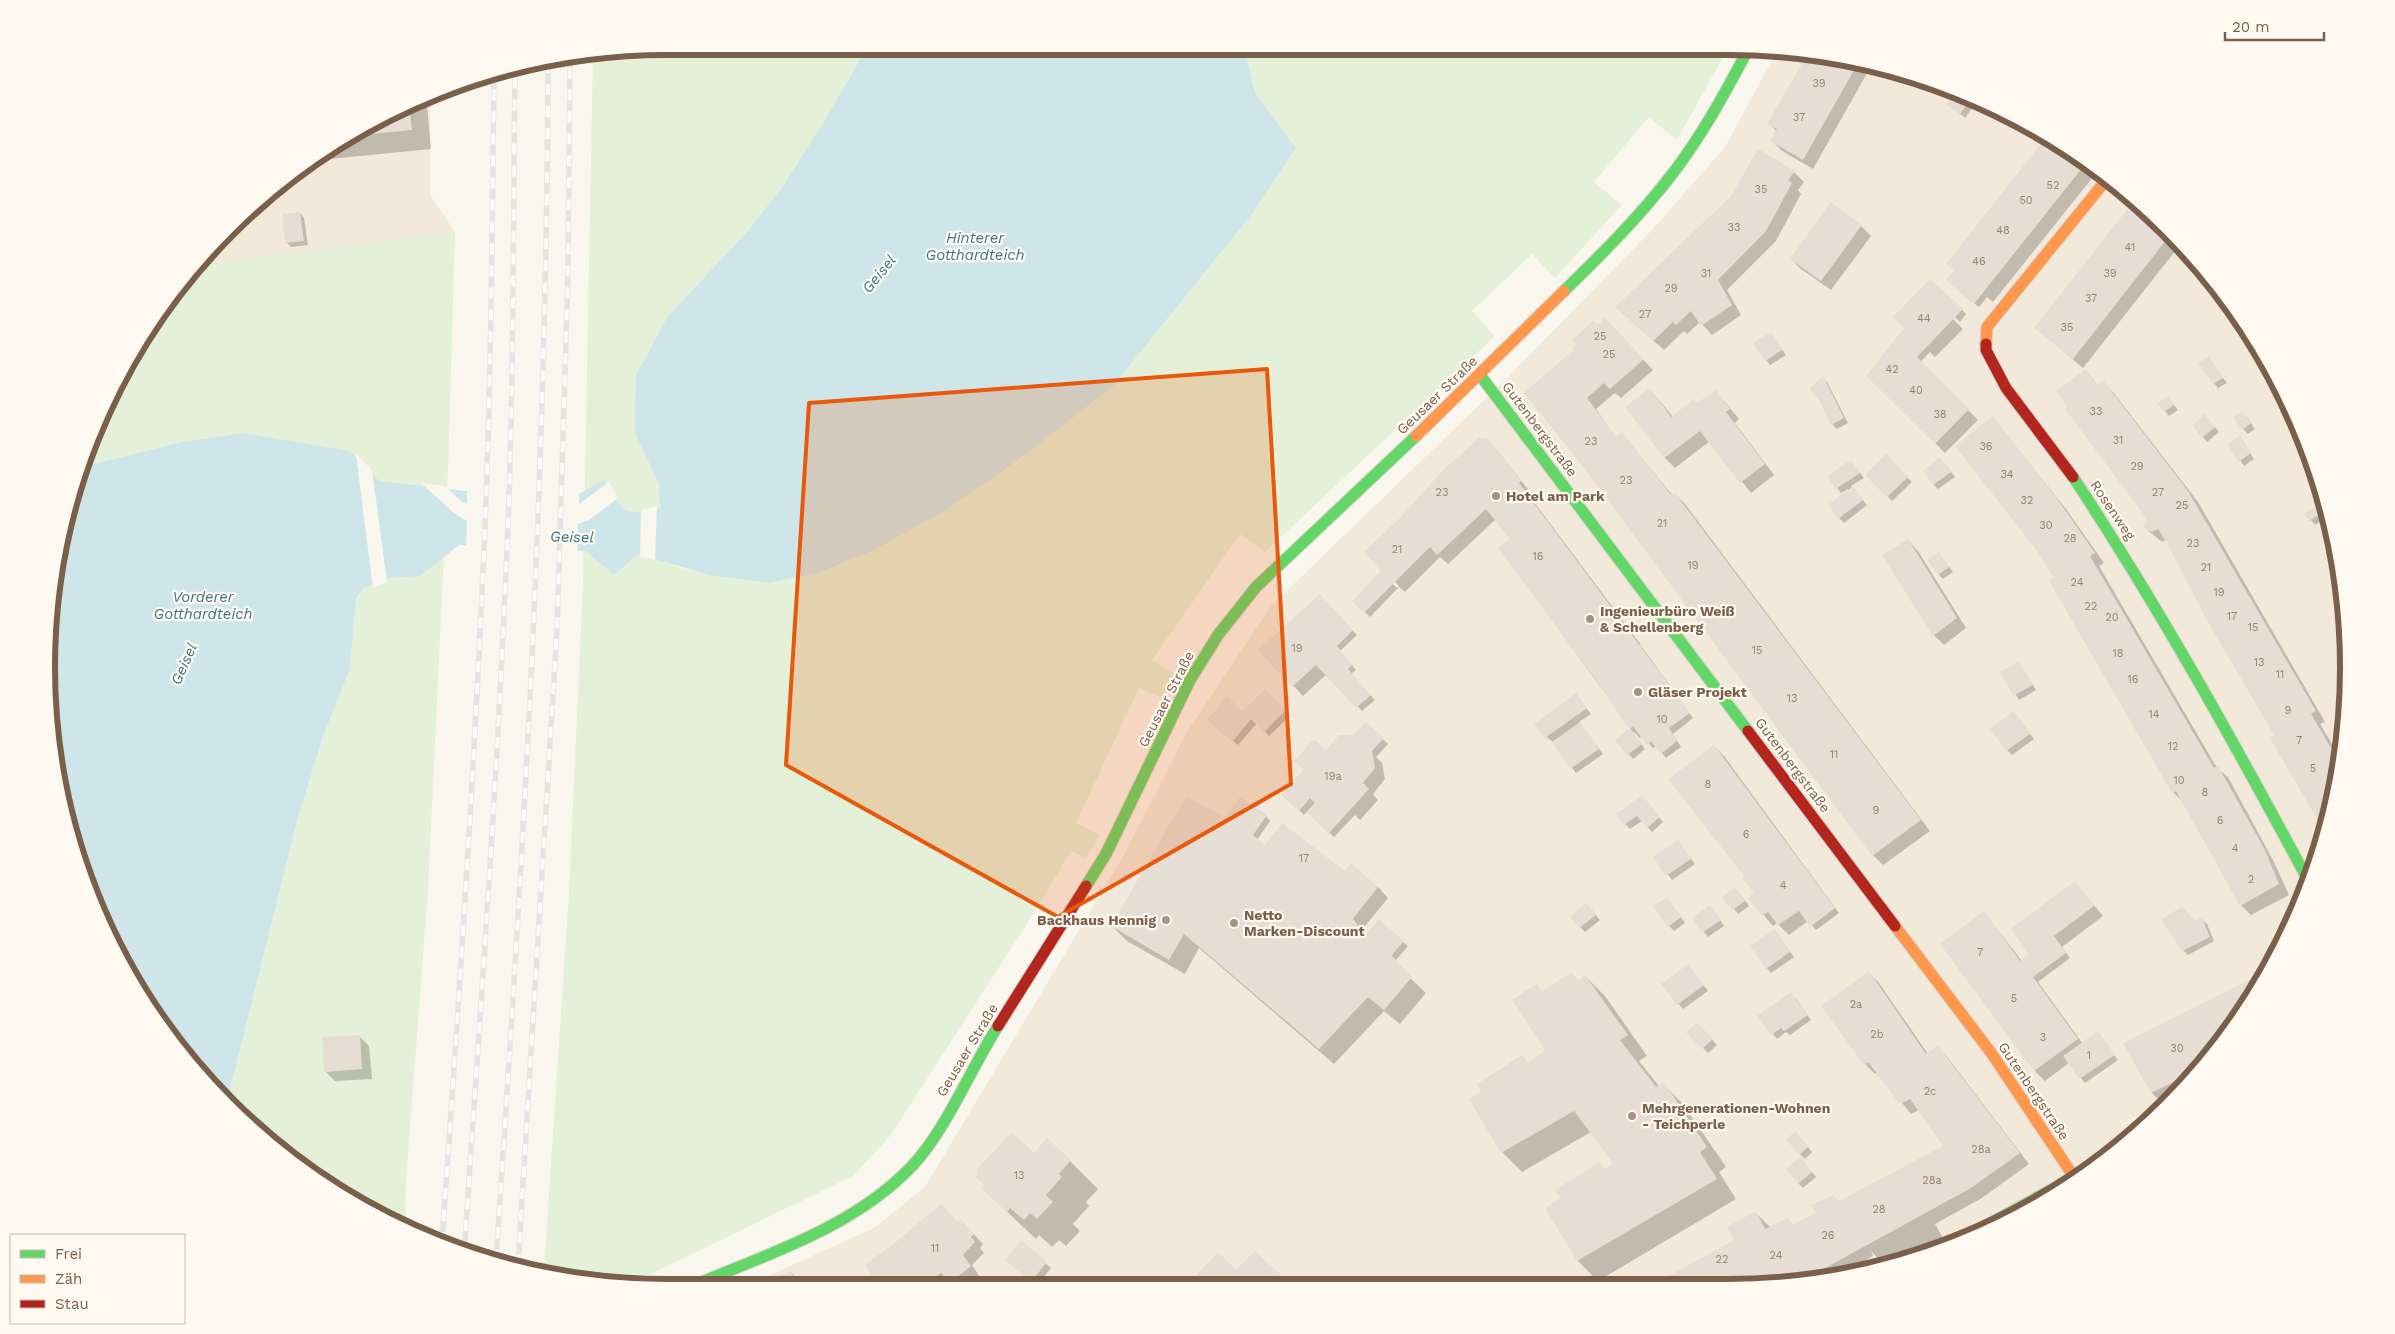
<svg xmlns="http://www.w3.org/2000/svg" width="2395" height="1334" viewBox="0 0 2395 1334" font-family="'Work Sans',sans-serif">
<rect width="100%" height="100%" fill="#f9f6ee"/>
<path fill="#f2e9db" d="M1778,49l149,30 112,51 99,70 83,89 64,104 43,114 19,120 -4,121 -27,119 -51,111 -92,121 -57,28 45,-17 -88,73 -145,72 -119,27 -1063,4 128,-58 51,-41 199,-332 61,-120 86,-129 235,-227 145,-148 74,-84z
M430,95v100l25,37 -257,32 30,-36 61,-54 103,-64z"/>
<path fill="#e4f1d8" d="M1728,48l-51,92 -28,-23 -55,65 28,23 -67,73 -23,-24 -60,57 23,25 -230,216 -25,-18 -88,126 23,14 -10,25 -26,-11 -63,135 24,12 -14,23 -15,-7 -46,76 -135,209 -37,40 -227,110 -82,-16 25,-378 14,-308 10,-532 272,-1 -42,72 -40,63 -36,46 -79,84 -9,168 2,24 -23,46 18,4 24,10 89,15 49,-10 54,-22 149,-93 91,-72 140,-172 44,-66 -41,-55 -10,-44z
M455,232l-7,237 -20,421 -22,290 -1,46 -49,-22 -98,-70 -31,-31 71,-286 25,-80 27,-68 6,-71 8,-10 -121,-155 -61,9 -100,25 28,-74 41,-71 47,-58z"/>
<path fill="#cee6ea" d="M1245,49l10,44 41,55 -44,66 -140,173 -91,71 -78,54 -71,39 -54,22 -49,10 -60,-8 -71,-21 -24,21 -28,-24 -127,-6 -39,31 -30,2 -26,10 -8,10 -6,71 -27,68 -25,80 -71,286c-104,-104 -167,-247 -179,-394 -2,-21 1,-43 2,-64 0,-19 0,-38 1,-57 4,-41 17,-83 31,-121l100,-25 61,-9 107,18 29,30 129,15 69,-1 27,-15c20,32 18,37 56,28l-1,-24 -24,-51 1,-58 32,-59 79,-84 36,-46 40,-63 42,-72z"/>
<path fill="#f9f6ee" d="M356,454l16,16 15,112 -14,6z
M609,482l9,16 -29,22 -11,4 -1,30 -111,-6 1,-27 -13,-8 -33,-30 24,3 17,16 5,2v-15l42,5 70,-3v13z
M657,506l-2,54 -15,-3 1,-47z"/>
<path fill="#0003" fill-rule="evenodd" d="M1808,55l62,13 -57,101 -31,-18 -10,-10 5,-9 -8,-9z
M1956,92l21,9 -12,17 -17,-14z
M421,99l6,6 4,44 -121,12 82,-51z
M2048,136l49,36 -104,130 -6,-5 -8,10 -27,-22 3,-14 -7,-7z
M1794,172l10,10 -6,8 3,4 -25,47 -49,49 14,25 -29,20 -12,-13 -13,12 -3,-3 -20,19 -37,-33 105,-120z
M2130,195l50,50 -97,123 -47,-40 98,-125 -6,-5z
M300,213l4,5 4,27 -17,2 -5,-5z
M1861,226l10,10 -40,54 -30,-21 -10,-10z
M1962,310l4,4 -6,8 -6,-6 -2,2 11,11 -28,28 -5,-5 -10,10 58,58 -33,33 -77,-77 36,-46z
M1597,327l18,3 38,40 -32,28 -6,-5 -19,16 20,29 6,-4 51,62 2,-2 10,10 245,327 -47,34 -10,-10 -306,-412 9,-93z
M1770,333l16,22 -16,10 -4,-5z
M2208,358l19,25 -9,5 -4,-5z
M2090,375l8,11 4,-4 11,10 85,110 127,220 -5,2 21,35 -17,71 -53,-91 5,-3 -110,-196 -4,2 -17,-14 3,-9z
M1823,378l4,4 21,41 -11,6 -5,-5z
M1650,389l23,28 24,-13 19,-13 23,28 -4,4 39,52 -23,18 -41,-52 -35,27 -10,-10z
M2168,398l10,12 -9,6 -4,-5z
M2247,417l8,12 -7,5 -5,-5z
M1993,418l73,91 38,54 -5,3 118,202 11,9 46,85 15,33 -38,20 -10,-10 -58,-103 -10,-10 -123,-212 5,-3z
M2210,421l9,11 -12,10 -4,-5z
M2240,436l14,23 -10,7 -15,-22z
M1479,439h7l11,11 33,42 -2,2 113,151 -44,33 1,2 44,-33 51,71 -20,16 8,13 -15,11 -10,-12 -3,2 -11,-12 -2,2 -6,-6 -1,1 12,16 -12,10 -16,-19 14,-11 -131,-181 12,-9 -16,-20 -48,45 -8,-7 -35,35 -6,-5 -29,30 -16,-16 27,-28 16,15 2,-2 -33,-34 36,-34 43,-48z
M1886,456l26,26 -20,19 -25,-26z
M1851,462l13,16 -13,8 16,19 -23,18 -5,-5 10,-28 -1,-1 -7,4 -4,-5z
M1945,464l10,13 -17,12 -5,-5z
M2315,508l9,11 -9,6 -9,-11z
M1908,540l10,11 48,77 -22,17 -10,-10z
M1939,554l14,18 -10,7 -5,-5z
M1320,596l37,39 -17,16 16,19 -5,4 24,26 -13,11 -35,-37 -24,22 -43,-46z
M2019,663l17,27 -17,10 -17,-27z
M1265,691l25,25 -21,20 -12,-13 -19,22 -25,-20 30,-13z
M1576,695l15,19 -12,8 24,32 -27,19 -24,-32 -6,-4 -10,-13z
M2014,712l20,27 -22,16 -5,-5z
M1366,724l22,20 -12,13 6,6 3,16 -12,15 5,6 -18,20 -5,-5 -21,22 -21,-19 5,-14 -2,-2 -12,13 -17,-16 40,-47 28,-16z
M1714,746l10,10 115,157 -23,17 -8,-9 -19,14 -12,-12 -4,3 -24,-28 7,-5 -10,-17z
M1646,801l17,21 -11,10 -10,-11 -12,8 -5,-5z
M1266,816l4,5 -13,19 13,11 75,21 33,15 10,11 -27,33 5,4 37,7 5,4 -12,14 -16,-15 -2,2 48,46 -26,31 -16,-13 -50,53 -135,-116 -14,26 -58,-33 -15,-15 113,-108zM1351,917l6,7 -1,1 -5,-5z
M1682,847l13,17 -23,16 -17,-23z
M2075,883l28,33 -41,31 8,11 -32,24 45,62 19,-6 16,22 -33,23 -16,-20 -24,18 -10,-10 -94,-127 43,-31 38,48 9,-7z
M1740,894l9,12 -11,8 -14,-17z
M1671,903l14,20 -11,8 -5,-5z
M1591,909l9,11 -15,12 -14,-15z
M1715,912l9,14 -16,11 -15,-18z
M2202,920l5,4 7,17 -26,14 -5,-5 12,-27z
M1775,931l19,26 -23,16 -4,-5z
M1692,971l16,20 -25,18 -20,-25z
M2268,972l-3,6 -99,129 -14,-14 -27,-49z
M1869,973l10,10 49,71 10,-6 10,10 81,106 -47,34 -47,26 12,21 -20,10 -43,10 -13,-14 2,5 -36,20 -28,6 -150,1 77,-43 20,-27 15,15 17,-8 6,6 151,-80 -26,-36 -8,4 -34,-42 -2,2 -10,-10z
M1572,974l7,8 6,-6 20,20 42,60 -8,5 20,25 4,-2 20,20 43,63 -7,5 17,27 -138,82 -20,-20 -32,-53 16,-9 38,-35 6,6 8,-6 -23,-32 -69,40 -20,-20 -19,-60 39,-35 7,7 18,-13 -4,-59z
M1796,998l15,22 -21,15 -4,-3 -9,7 -18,-23z
M1697,1024l20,21 -9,8 -20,-21z
M359,1036l10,10 3,33 -37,2 -10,-10z
M1800,1137l12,15 -7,7 -5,-5z
M1034,1155l36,6 28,28 -12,13 3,4 -16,18 7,7 -14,15 -7,-6 -7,7 -13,-12 -3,4 -53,-50z
M1805,1164l11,13 -13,11 -5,-5z
M958,1224l13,7 12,13 -3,4 4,5 -12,12 8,12 -10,8h-16l-3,-2 -3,2 -67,1z
M1021,1242l30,26 -14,17 -26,-20z
M791,1272l13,14h-44z"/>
<path fill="#e6ded5" d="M1807,55l50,10 -54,95 -33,-19 7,-12 -10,-5z
M1955,92l16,7 -11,15 -14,-9z
M409,103l3,27 -61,6 41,-26z
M2047,136l39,27 -112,141 -28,-24 8,-9 -8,-7z
M1758,149l37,22 -7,9 4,3 -26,48 -48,49 14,25 -31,21 -10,-15 -15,14 -3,-3 -20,19 -38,-34 116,-111z
M2129,195l41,40 -97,124 -39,-31 99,-126 -6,-4z
M1831,202l31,23 -41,56 -31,-22z
M300,212l4,29 -19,2 -3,-29z
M1930,279l33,30 -46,48 52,52 -34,35 -69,-68 38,-48 -11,-11z
M1605,318l39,41 -34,30 -6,-6 -17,15 29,39 6,-5 49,63 4,-2 246,327 -49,36 -291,-392 -57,-71 50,-44 -2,-1 4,-3 -4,-5 21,-19 4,4z
M1771,332l11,18 -17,11 -12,-18z
M2209,356l14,22 -10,6 -15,-21z
M2086,369l11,16 6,-5 85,111 128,220 -5,3 29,49 -16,68 -54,-93 4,-3 -69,-118 -38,-74 -9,-14 -7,3 -7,-4v-5l3,-4 -82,-110 2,-3 -11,-15z
M1823,376l21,42 -13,7 -12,-25 -10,-11z
M1650,388l21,29 23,-18 3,4 19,-13 14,19 -4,3 39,52 -25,19 -40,-52 -36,27 -39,-51z
M2168,396l6,9 -10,7 -7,-9z
M2242,411l9,12 -9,7 -9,-13z
M2205,414l10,13 -13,11 -10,-13z
M1993,416l63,81 39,56 -5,3 124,212 4,-2 47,84 14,34 -39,22 -64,-115 -4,2 -123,-212 4,-4 -16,-26 -82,-105z
M2240,435l11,18 -13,9 -11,-18z
M1479,438h8l22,27 12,16 -2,2 171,230 -21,15 8,13 -16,13 -10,-13 -4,4 -14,-19 -4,3 -33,-49 -98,-132 12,-9 -24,-30 -49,46 -7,-8 -66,66 -12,-12 29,-30 -17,-19 37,-35 43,-48z
M1886,454l22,23 -21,20 -22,-22z
M1940,457l11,15 -18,13 -10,-14z
M1851,460l9,13 -24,16 -9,-13z
M1853,486l10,14 -25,19 -10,-14z
M2315,506l5,8 -11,7 -5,-7z
M1908,539l49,79 -24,18 -51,-81z
M1939,552l10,15 -11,8 -11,-15z
M1320,594l33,36 -16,16 15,19 -4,4 23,26 -15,13 -40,-43 -24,22 -34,-37z
M2019,662l14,23 -20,11 -13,-24z
M1265,689l21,21 -22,22 -13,-13 -18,22 -26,-21 20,-23 16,14z
M1576,693l11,15 -42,30 -11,-14z
M2014,711l16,23 -24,17 -16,-23z
M1366,722l18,16 -12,13 3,17 -12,15 6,6 -40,44 -22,-20 9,-9 -6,-6 -11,13 -18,-16 23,-26 -10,-8 20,-22 12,11 13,-15h15z
M1580,722l19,27 -29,20 -18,-27z
M1630,728l12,16 -15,11 -12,-15z
M1714,745l121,163 -25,19 -11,-16 -21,14 -10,-13 -6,4 -14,-18 6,-5 -12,-15 2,-2 -76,-97z
M1642,795l18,22 -13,11 -10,-12 -13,9 -8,-11z
M1186,796l40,21 14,-20 27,18 -14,20 12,10 17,-22 63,48 6,-8 27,24 -26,33 14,14 13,-15 25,22 -13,15 21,21 -28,33 -16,-13 -49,52 -135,-115 -15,26 -58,-34z
M1678,840l13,19 -25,17 -13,-19z
M2075,881l19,25 -40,30 12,17 -33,24 45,62 -44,32 -94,-127 44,-33 36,50 9,-7 -18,-25z
M1735,887l10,14 -13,9 -10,-13z
M1667,897l14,20 -13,10 -15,-21z
M1586,903l10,12 -17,13 -9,-11z
M1710,905l11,15 -19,13 -10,-15z
M2182,907l13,14 7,-3 8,19 -28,14 -21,-32z
M1775,929l15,23 -24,17 -16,-23z
M1688,964l16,21 -27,20 -16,-21z
M2269,970l-77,103 -41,20 -28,-50z
M1869,971l57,83 12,-8 82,107 -49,35 -173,95h-142l78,-43 -7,-13 29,-16 9,18 23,-11 4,7 24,-12 -5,-8 23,-10 5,6 104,-55 -33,-47 -10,5 -32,-42 -4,3 -43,-59z
M1572,972l6,9 7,-6 43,60 -8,5 36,47 8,-5 43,65 -7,5 17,27 -140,82 -32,-53 15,-10 -5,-8 45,-28 5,8 8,-7 -39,-52 -73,42 -32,-54 12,-8 -4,-7 45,-29 6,8 17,-13 -33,-50 25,-16 5,7z
M1791,992l17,23 -24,16 -3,-3 -10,7 -14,-19z
M1697,1023l16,16 -11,10 -16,-17z
M2098,1031l17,24 -36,24 -16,-23z
M360,1035l2,34 -38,3 -2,-35z
M1796,1131l12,16 -9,8 -13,-16z
M1012,1132l22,21 13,-15 24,22 -12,14 3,3 -16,18 7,7 -16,17 -7,-6 -6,7 -14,-12 -3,4 -25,-23 3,-4 -9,-7 1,-9z
M1800,1157l12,15 -14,12 -12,-15z
M941,1204l17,18 3,-3 13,15 -3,3 4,5 -12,13 8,11 -21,17 -9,-10 -19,12 -51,1 5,-4 -11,-17 31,-23z
M1021,1240l26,22 -16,20 -26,-22z
M1255,1251l36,33 -104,1 31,-33 18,18z
M791,1271l7,15h-41z
M856,1275l6,11h-21l-1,-2z"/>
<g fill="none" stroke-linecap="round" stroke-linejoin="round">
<g stroke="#d9d2ca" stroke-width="13">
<path id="fast" d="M1564,291c39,-38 77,-76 109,-118 30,-39 53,-82 76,-125
M1480,375l268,356
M2073,477c86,130 162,267 236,405
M1086,886l20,-32 84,-174 28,-45 38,-48 160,-151
M1976,1231l113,-62
M692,1286c76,-32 163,-59 221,-121 33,-35 58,-97 85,-139"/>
</g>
<g stroke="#d9d2ca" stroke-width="13">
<path id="slow" d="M1986,344l1,-17 120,-148
M1416,436l148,-145
M1895,926l97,128 82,123"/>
</g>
<g stroke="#d9d2ca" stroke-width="13">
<path id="jam" d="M1986,344v6l20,38 67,89
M1748,731l147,195
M998,1026l88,-140"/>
</g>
<use href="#fast" stroke="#63d668" stroke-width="11"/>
<use href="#slow" stroke="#ff974d" stroke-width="11"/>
<use href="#jam" stroke="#b3261e" stroke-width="11"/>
<g stroke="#e6e3e6" stroke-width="5.5">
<path id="rail" d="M442,1243c15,-217 30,-434 40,-652 9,-173 10,-345 12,-518
M464,1253c15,-220 31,-440 41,-660 9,-175 8,-350 10,-525
M496,1260c27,-399 51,-799 52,-1200
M518,1265l39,-635 11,-355 2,-220"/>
</g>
<use href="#rail" stroke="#fffaf1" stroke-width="4" stroke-dasharray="11" stroke-linecap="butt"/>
</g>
<path fill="#e8590c" fill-opacity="0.2" stroke="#e8590c" stroke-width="4" stroke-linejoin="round" d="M1267,369l24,415 -233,133 -272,-152 23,-362z"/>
<g fill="#a69483" stroke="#fffaf1" stroke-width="2">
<circle cx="1496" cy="496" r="5"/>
<circle cx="1590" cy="619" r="5"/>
<circle cx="1638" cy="692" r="5"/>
<circle cx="1166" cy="920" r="5"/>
<circle cx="1234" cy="923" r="5"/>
<circle cx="1632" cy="1116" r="5"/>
</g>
<g text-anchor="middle" stroke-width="4.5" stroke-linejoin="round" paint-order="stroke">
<g font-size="11" fill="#97816f">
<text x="1819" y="87">39</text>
<text x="1799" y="121">37</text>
<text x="2053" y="189">52</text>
<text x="1761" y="193">35</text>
<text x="2026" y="204">50</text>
<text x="1734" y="231">33</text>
<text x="2003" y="234">48</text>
<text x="2130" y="251">41</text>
<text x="1979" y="265">46</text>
<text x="1706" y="277">31</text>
<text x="2110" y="277">39</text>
<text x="1671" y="292">29</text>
<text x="2091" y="302">37</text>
<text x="1645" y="318">27</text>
<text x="1924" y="322">44</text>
<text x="2067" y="331">35</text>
<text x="1600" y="340">25</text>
<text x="1609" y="358">25</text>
<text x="1892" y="373">42</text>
<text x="1916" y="394">40</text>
<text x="2096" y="415">33</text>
<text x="1940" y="418">38</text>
<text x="2118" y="444">31</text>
<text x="1591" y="445">23</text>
<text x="1986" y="450">36</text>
<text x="2137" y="470">29</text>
<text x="2007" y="478">34</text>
<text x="1626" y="484">23</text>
<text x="1442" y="496">23</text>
<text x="2158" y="496">27</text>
<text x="2027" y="504">32</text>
<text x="2182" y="509">25</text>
<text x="1662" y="527">21</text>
<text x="2046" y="529">30</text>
<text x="2070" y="542">28</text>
<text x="2193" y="547">23</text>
<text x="1397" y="553">21</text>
<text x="1538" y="560">16</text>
<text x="1693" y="569">19</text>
<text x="2206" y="571">21</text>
<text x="2077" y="586">24</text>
<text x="2219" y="596">19</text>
<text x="2091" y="610">22</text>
<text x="2232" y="620">17</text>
<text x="2112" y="621">20</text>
<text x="2253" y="631">15</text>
<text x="1297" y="652">19</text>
<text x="1757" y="654">15</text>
<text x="2118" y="657">18</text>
<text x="2259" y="666">13</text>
<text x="2280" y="678">11</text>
<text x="2133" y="683">16</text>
<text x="1792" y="702">13</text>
<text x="2288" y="714">9</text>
<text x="2154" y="718">14</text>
<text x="1662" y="723">10</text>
<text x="2299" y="744">7</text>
<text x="2173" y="750">12</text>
<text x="1834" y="758">11</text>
<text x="2313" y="772">5</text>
<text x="1333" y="780">19a</text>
<text x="2179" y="784">10</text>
<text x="1708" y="788">8</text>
<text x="2205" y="796">8</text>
<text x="1876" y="814">9</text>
<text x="2220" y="824">6</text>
<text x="1746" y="838">6</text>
<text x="2235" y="852">4</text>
<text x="1304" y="862">17</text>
<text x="2251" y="883">2</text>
<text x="1783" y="889">4</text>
<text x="1980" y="956">7</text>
<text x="2014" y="1002">5</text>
<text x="1856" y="1008">2a</text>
<text x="1877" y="1038">2b</text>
<text x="2043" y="1041">3</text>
<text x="2177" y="1052">30</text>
<text x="2089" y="1059">1</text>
<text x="1930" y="1095">2c</text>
<text x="1981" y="1153">28a</text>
<text x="1019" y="1179">13</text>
<text x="1932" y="1184">28a</text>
<text x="1879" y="1213">28</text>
<text x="1828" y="1239">26</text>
<text x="935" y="1252">11</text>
<text x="1776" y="1259">24</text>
<text x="1722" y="1263">22</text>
</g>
<g font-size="14" fill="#7a5f4a" stroke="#fffaf1">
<text transform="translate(1437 395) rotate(-44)" y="5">Geusaer Straße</text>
<text transform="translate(1540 429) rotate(53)" y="5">Gutenbergstraße</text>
<text transform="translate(2113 510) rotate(56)" y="5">Rosenweg</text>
<text transform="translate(1166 699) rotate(-63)" y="5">Geusaer Straße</text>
<text transform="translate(1793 765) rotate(53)" y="5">Gutenbergstraße</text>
<text transform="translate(967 1050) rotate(-59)" y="5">Geusaer Straße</text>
<text transform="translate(2034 1091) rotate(56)" y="5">Gutenbergstraße</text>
</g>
<g font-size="14" font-weight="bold" fill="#7a5f4a" stroke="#fffaf1" text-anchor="start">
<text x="1506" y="501">Hotel am Park</text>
<text x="1600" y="616">Ingenieurbüro Weiß<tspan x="1600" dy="16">&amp; Schellenberg</tspan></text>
<text x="1648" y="697">Gläser Projekt</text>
<text x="1244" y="920">Netto<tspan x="1244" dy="16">Marken-Discount</tspan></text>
<text x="1156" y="925" text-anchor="end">Backhaus Hennig</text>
<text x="1642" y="1113">Mehrgenerationen-Wohnen<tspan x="1642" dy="16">- Teichperle</tspan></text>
</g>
<g font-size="15" font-style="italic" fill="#3f7687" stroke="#fffaf1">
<text x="975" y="243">Hinterer<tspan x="975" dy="17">Gotthardteich</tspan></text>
<text transform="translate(879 274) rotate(-51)" y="5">Geisel</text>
<text transform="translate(572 537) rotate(1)" y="5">Geisel</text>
<text x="203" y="602">Vorderer<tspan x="203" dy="17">Gotthardteich</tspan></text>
<text transform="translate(184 664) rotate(-66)" y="5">Geisel</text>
</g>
</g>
<path d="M0 0H2395V1334H0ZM667 55H1728A612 612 0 0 1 2340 667V667A612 612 0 0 1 1728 1279H667A612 612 0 0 1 55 667V667A612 612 0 0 1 667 55Z" fill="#fffaf1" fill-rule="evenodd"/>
<path fill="none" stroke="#7a5f4a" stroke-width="6" d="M667 55H1728A612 612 0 0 1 2340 667V667A612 612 0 0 1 1728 1279H667A612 612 0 0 1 55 667V667A612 612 0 0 1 667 55Z"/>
<rect x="10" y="1234" width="175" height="90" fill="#fffaf1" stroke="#cabcae"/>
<rect x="20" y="1250" width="25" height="8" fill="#63d668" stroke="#cabcae"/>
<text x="55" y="1259" font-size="15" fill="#7a5f4a">Frei</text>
<rect x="20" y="1275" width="25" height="8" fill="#ff974d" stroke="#cabcae"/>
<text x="55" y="1284" font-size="15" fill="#7a5f4a">Zäh</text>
<rect x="20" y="1300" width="25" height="8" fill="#b3261e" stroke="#cabcae"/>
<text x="55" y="1309" font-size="15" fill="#7a5f4a">Stau</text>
<path d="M2225 32v8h99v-8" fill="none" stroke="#7a5f4a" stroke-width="2.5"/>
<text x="2232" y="32" font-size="15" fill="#7a5f4a" stroke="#fffaf1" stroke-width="4" paint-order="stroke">20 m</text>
</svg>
